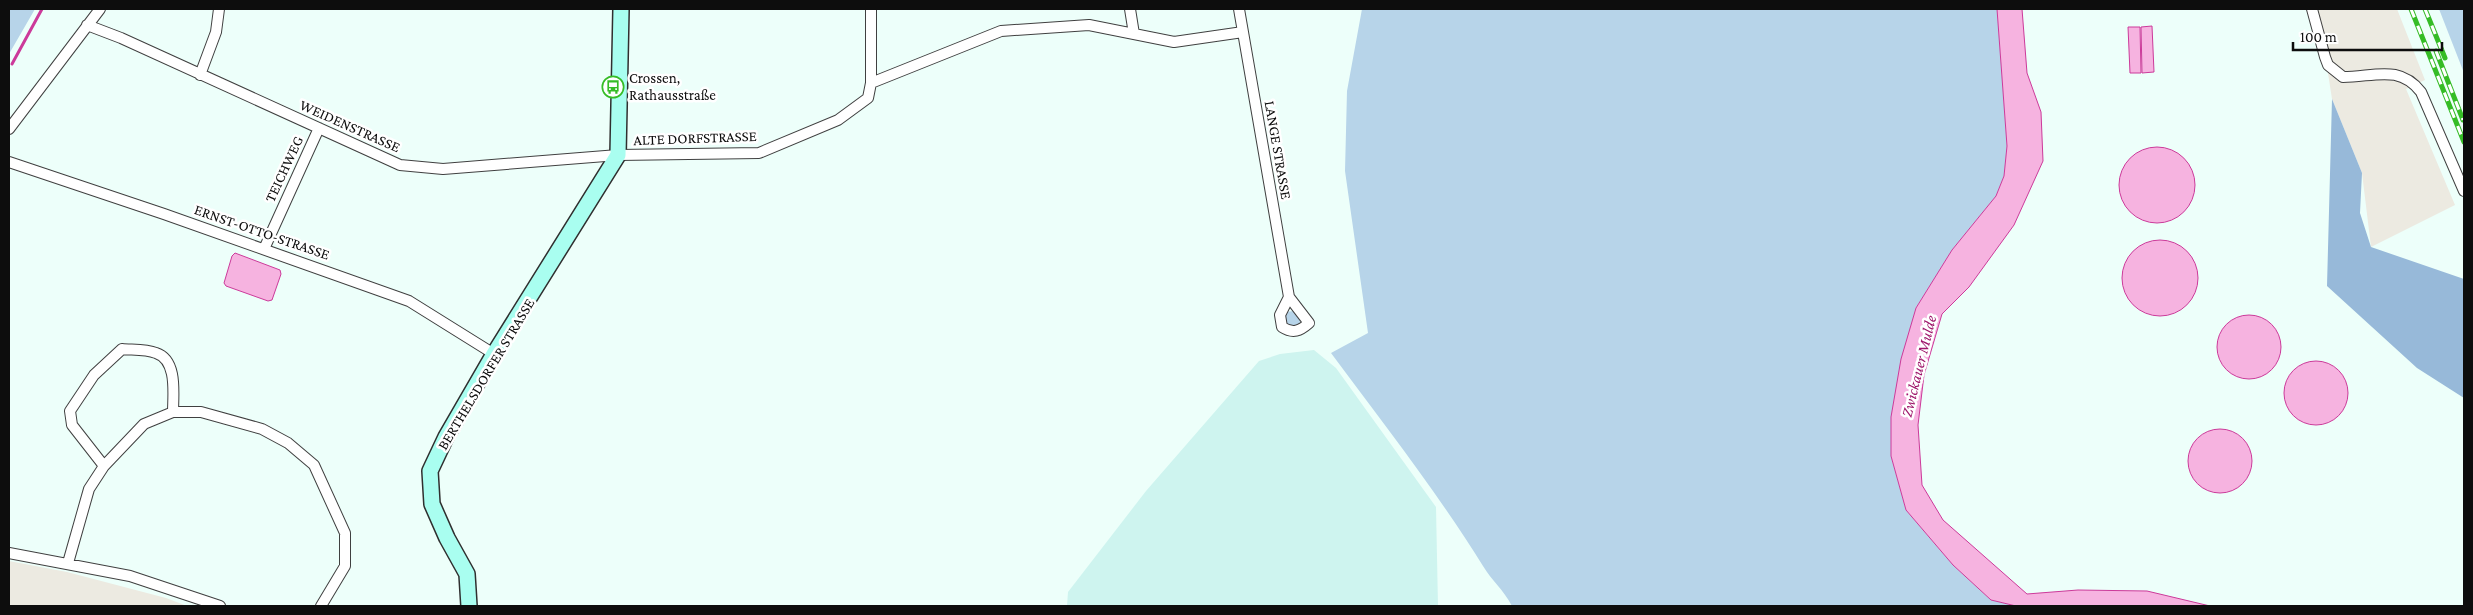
<svg xmlns="http://www.w3.org/2000/svg" width="2473" height="615" viewBox="0 0 2473 615" font-family="'Crimson Pro',serif">
<rect width="100%" height="100%" fill="#edfffa"/>
<path fill="#eceae1" d="M2318,9h79l28,71 -19,9 49,116 -84,42 -9,-74 -30,-74z
M9,561l58,11 99,26 21,8h-178z"/>
<path fill="#cef4ef" d="M1314,350l22,18 100,139 2,99h-371l1,-14 78,-101 113,-130 21,-7z"/>
<path fill="#b7d4e9" d="M9,9h26l-26,45z
M1362,9h635l10,137 -3,30 -8,20 -44,54 -36,58 -25,109v39l15,54 47,55 38,35 25,6h-504c-9,-17 -20,-25 -29,-40 -46,-74 -100,-143 -152,-213l37,-20 -23,-162 2,-80z
M2439,9h25v64z
M1294,311l7,9 -3,6 -9,1 -6,-9 2,-6z"/>
<path fill="#97b9d9" d="M2332,99l30,74 -2,40 11,34 93,32v119l-47,-30 -90,-82z"/>
<path fill="#f6b3e0" stroke="#cc3a9a" d="M1997,9h25l5,64 14,39 2,49 -29,64 -45,62 -27,27 -18,61 -6,50 4,60 21,35 84,74 51,-4 69,1 63,15h-194l-25,-6 -38,-35 -47,-55 -15,-54v-39l10,-58 15,-51 36,-58 44,-54 8,-20 3,-30z
M2152,26l2,46 -12,1 -1,-46z
M2128,27h12l1,46h-11z
M2119 185a38 38 0 1 1 76 0a38 38 0 1 1-76 0Z
M2122 278a38 38 0 1 1 76 0a38 38 0 1 1-76 0Z
M235,253l45,17 1,4 -9,26 -4,1 -42,-15 -2,-3 8,-27z
M2217 347a32 32 0 1 1 64 0a32 32 0 1 1-64 0Z
M2284 393a32 32 0 1 1 64 0a32 32 0 1 1-64 0Z
M2188 461a32 32 0 1 1 64 0a32 32 0 1 1-64 0Z"/>
<g fill="none" stroke-linecap="round" stroke-linejoin="round">
<path stroke="#cc3a9a" stroke-width="3" d="M12,64l30,-55"/>
<g stroke="#404040" stroke-width="12">
<path id="street" d="M1130,9l4,25
M1239,9l50,288 20,26c-9,8 -16,11 -27,4l-2,-12 9,-18
M2312,9l13,48 3,8 15,12c31,0 56,-13 78,15l43,99
M87,25l34,13 279,127 43,4 175,-14 141,-2 79,-33 30,-22 3,-15 130,-52 88,-6 85,17 69,-10
M200,75l16,-43 3,-23
M871,83v-74
M9,129l91,-120
M9,162l155,52 245,87 85,53
M264,249l55,-121
M104,466l-32,-41 -2,-14 24,-36 28,-26c10,1 24,0 34,4 22,7 17,42 17,59
M9,553l121,23 90,30
M68,563l21,-74 15,-23 40,-42 29,-12h28l61,17 26,14 26,22 31,68v33l-24,40"/>
</g>
<g stroke="#2f2f2f" stroke-width="18">
<path id="secondary" d="M469,606l-2,-32 -20,-36 -15,-34 -2,-33 16,-34 48,-83 124,-199 3,-146"/>
</g>
<use href="#street" stroke="#fff" stroke-width="10"/>
<use href="#secondary" stroke="#a9fef0" stroke-width="15"/>
<g stroke="#36bc26" stroke-width="5">
<path id="rail" d="M2411,9l53,133
M2425,9l20,49
M2436,51l27,69"/>
</g>
<use href="#rail" stroke="#fff" stroke-width="3" stroke-dasharray="9" stroke-linecap="butt"/>
</g>
<defs>
<g id="bus-ring" transform="scale(1.125)"><circle r="9.5" fill="#fff" stroke="#36bc26" stroke-width="1.5"/><path d="M-5-6H5V4H4V6H2V4H-2V6H-4V4H-5ZM-3.5-4V0h7V-4ZM-3.5 1.2v1.5H-2V1.2ZM2 1.2v1.5H3.5V1.2Z" fill="#36bc26"/></g>
</defs>
<g fill-rule="evenodd">
<use href="#bus-ring" x="613" y="87"/>
</g>
<g text-anchor="middle" stroke-width="5" stroke-linejoin="round" paint-order="stroke">
<g font-size="15" fill="#0d0d0d" stroke="#fff" text-anchor="start">
<text x="629" y="83">Crossen,<tspan x="629" dy="17">Rathausstraße</tspan></text>
</g>
<g font-size="15" fill="#0d0d0d" stroke="#fff">
<text transform="translate(350 126) rotate(24)" y="5">WEIDENSTRASSE</text>
<text transform="translate(695 138) rotate(-2)" y="5">ALTE DORFSTRASSE</text>
<text transform="translate(1278 150) rotate(80)" y="5">LANGE STRASSE</text>
<text transform="translate(284 169) rotate(-65)" y="5">TEICHWEG</text>
<text transform="translate(262 232) rotate(19)" y="5">ERNST-OTTO-STRASSE</text>
<text transform="translate(486 374) rotate(-59)" y="5">BERTHELSDORFER STRASSE</text>
</g>
<g font-size="16" font-style="italic" fill="#9e176b" stroke="#fff">
<text transform="translate(1918 366) rotate(-76)" y="6">Zwickauer Mulde</text>
</g>
</g>
<rect width="2473" height="615" fill="none" stroke="#0d0d0d" stroke-width="20"/>
<path d="M2293 42v8h149v-8" fill="none" stroke="#0d0d0d" stroke-width="2.5"/>
<text x="2300" y="42" font-size="15" fill="#0d0d0d" stroke="#ffffff" stroke-width="4" paint-order="stroke">100 m</text>
</svg>
